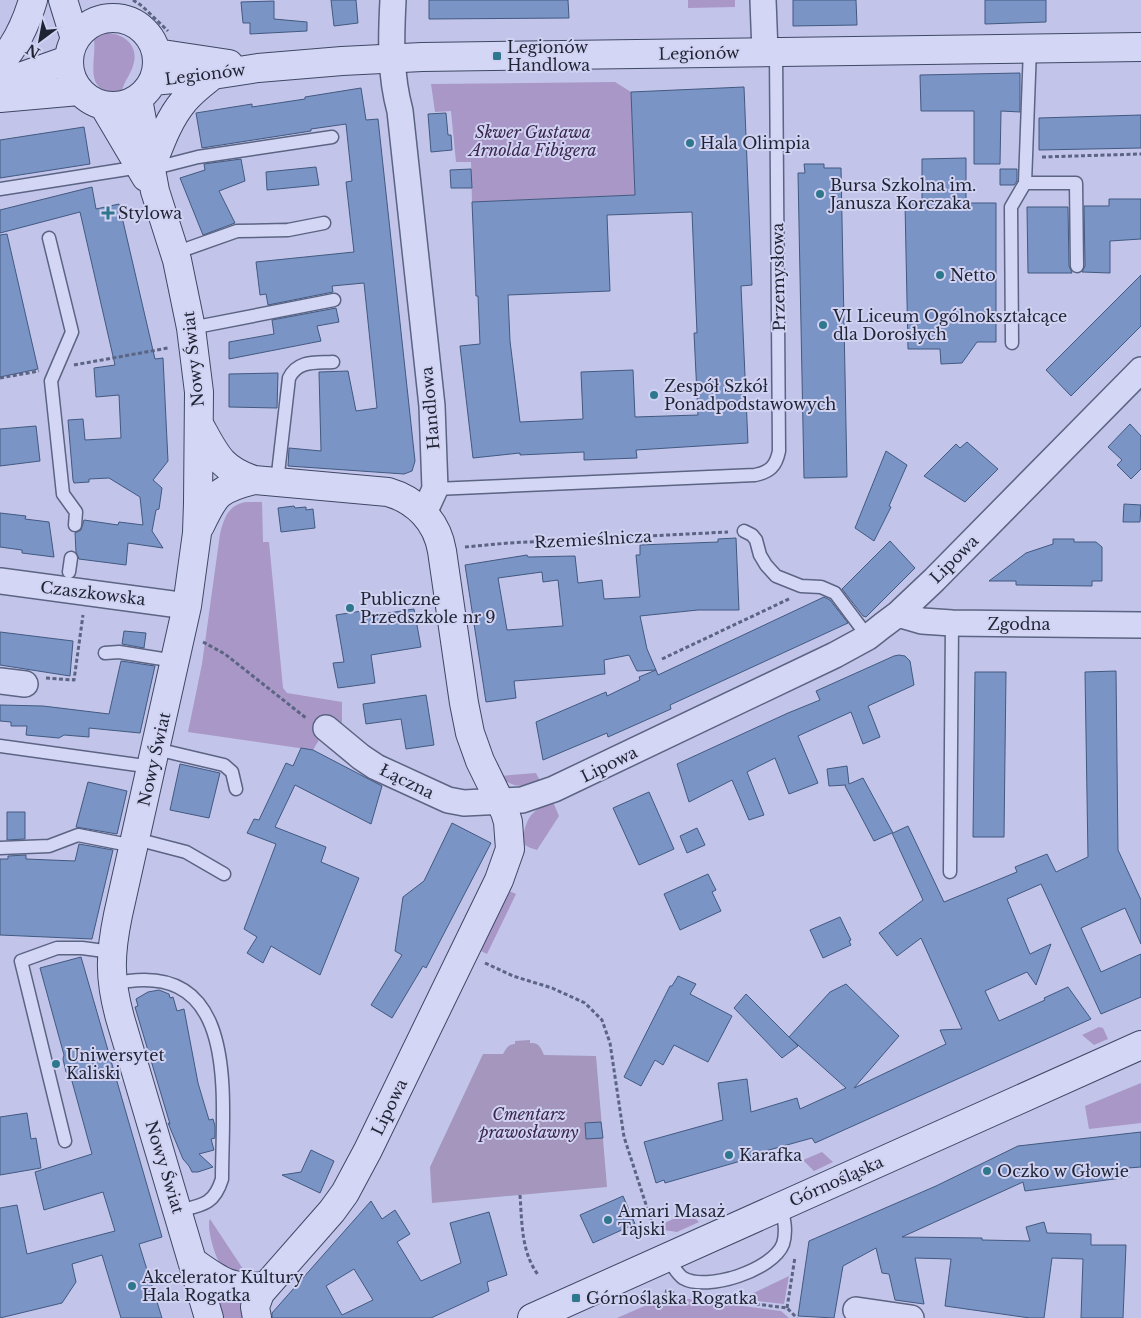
<svg xmlns="http://www.w3.org/2000/svg" width="1141" height="1318" viewBox="0 0 1141 1318" font-family="'Libre Baskerville',serif">
<rect width="100%" height="100%" fill="#c2c4ea"/>
<path fill="#a897c7" d="M688,0h47v7l-47,1z
M106,33c16,0 32,11 28,29 -2,11 -10,19 -12,29 -41,5 -25,-30 -28,-52z
M615,82l16,10 4,103 -163,7 -1,-40h-15l-5,-51 -16,1 -4,-28z
M246,502h16l1,40h6l14,146 4,5 55,9v23l-16,3 -13,22 -125,-18 14,-68 18,-130c4,-16 8,-29 26,-32z
M536,773l5,10c-16,4 -28,6 -41,-7z
M553,802l6,14 -22,34c-4,-1 -9,-3 -12,-5 -3,-4 -2,-8 -1,-12 3,-18 13,-26 29,-31z
M507,890l9,4 -29,60 -6,-3 -2,-5z
M1099,1027l4,1 5,11 -14,6 -12,-10z
M1141,1083v40l-52,6 -4,-23z
M822,1152l11,10 -19,9 -11,-11z
M689,1212l10,10 -22,10 -13,-2 -4,-5z
M210,1219l37,56c-9,0 -19,-4 -26,-10 -6,-7 -15,-39 -11,-46z
M789,1276l-5,28 -43,-5z
M220,1294l23,5 2,19h-21l-5,-18z
M673,1297l108,14 8,7h-172l46,-20z"/>
<path fill="#a496bc" d="M530,1040v3c9,-1 11,5 14,12l52,1 11,131 -175,16 -2,-36 53,-113h20c3,-6 6,-10 12,-10v-3z"/>
<path fill="#7a94c5" stroke="#425980" fill-rule="evenodd" d="M331,0h25l2,23 -24,3z
M429,0h139l1,18 -140,1z
M793,0h63l1,25 -64,1z
M985,0h61v22l-61,2z
M274,1v18l33,3v9l-57,3v-11h-7l-2,-21z
M1020,73v39l-19,-1 -1,53h-26v-53h-53l-1,-36z
M744,87l8,198 -11,1 7,157 -112,7 1,8 -53,2v-8l-64,3v-2l-47,5 -13,-112 20,-2 -2,-48h-2l-4,-94 163,-7 -4,-103zM692,212l5,121h-3l4,82 -63,2 -2,-47 -52,2 2,47 -63,3 -10,-81 -2,-46 102,-4 -3,-76z
M361,88l5,32 12,-1 37,342 -3,10 -8,3 -116,-8 1,-18 32,3 -2,-79 29,-1 8,40 21,-3 -13,-125 -32,3 1,6 -65,13 -2,-11 -6,1 -4,-33 98,-10 -8,-70 6,-1 -6,-57 -35,5v2l-109,17 -6,-35 56,-9v3l53,-8v-2z
M446,113l2,22h3l1,15 -21,2 -3,-38z
M1141,115v33l-102,2v-32z
M84,127l6,37 -90,14v-38z
M966,158v45h30v139h-19l-15,21 -21,1 -1,-15h-32l-3,-145h17v-45z
M241,159l4,22 -26,10 16,32 -32,12 -23,-57 25,-8 -1,-6z
M804,164h20v4h17l6,309 -43,1 -6,-305h7z
M316,167l3,18 -52,5 -1,-18z
M471,169l1,19h-21l-1,-18z
M1000,169h17v12l-3,4h-14z
M92,187l4,22 23,-5 36,155 8,-1 5,103 -15,19 9,8 -3,21 -3,1 -4,21 11,17 -35,-5 -2,22 -47,-6 -3,-7 -1,-19 6,-3 3,-10 34,5 1,-3 24,3 -3,-28 -31,-19 -20,1v3l-15,1 -1,-3 -5,-60 15,-1 2,21 36,-2 -2,-43 -23,2 -2,-29 21,-3 -35,-153 -80,21v-23z
M1109,199h32v40l-31,2v32l-28,-1 3,-6 -1,-60h25z
M1027,207h41l1,59 3,7h-44z
M7,234l31,135 -38,8v-142z
M1141,275v51l-70,70 -25,-26z
M336,308l3,14 -22,4 4,15 -92,18v-17l45,-8 -2,-14z
M278,373l-1,35 -48,-1v-33z
M1130,424l11,12v33l-10,10 -14,-14 5,-5 -14,-13z
M36,426l4,35 -40,5v-37z
M967,442l31,27 -33,33 -41,-26 32,-32 4,4z
M886,451l21,14 -18,41 2,1 -17,34 -19,-13z
M1124,504l17,1 -1,17h-17z
M294,506l1,2 11,-1v3l7,-1 2,19 -34,4 -3,-24z
M0,513l26,3 -1,3 24,3 5,35 -32,-4v-3l-22,-3z
M736,538l3,72h-41l-58,6 7,33 9,21 -19,1 -8,-16 -25,5 1,14 -91,7 2,17 -30,4 -21,-137 62,-10 1,2 47,-1 3,27 24,-3 2,19 36,-2 -4,-42h4v-10l78,-3v-3zM542,572l1,10 15,-2 5,46 -56,4 -9,-52z
M1053,539h21v3h22l6,5v34h-10v5l-76,-1v-4h-27l37,-28 27,-9z
M890,541l25,27 -49,49 -3,-1 -21,-27z
M824,597l6,3 18,23 -178,82 1,4 -63,28 -1,-4 -64,27 -7,-38 70,-30 1,4 33,-16 -1,-3 17,-7 2,5z
M414,609l7,38 -50,8 4,28 -37,5 -5,-25 11,-1 -8,-47 26,-4 1,6z
M124,631l22,2 -2,15 -22,-4z
M0,632l73,9 -3,35 -70,-11z
M899,655l6,1 5,5 4,24 -46,21 12,31 -17,7 -12,-32 -53,24 20,47 -29,11 -14,-36 -28,14 17,43 -15,5 -17,-40 -43,22 -12,-38 111,-51 32,-13 -4,-9 78,-35z
M121,661l34,5 -15,67 -51,-5v9l-25,-2 -5,3 -33,-3 1,-9h-16v-4l-11,-1v-16l43,1 66,8z
M1116,671l2,179 23,50v44l-16,-36 -44,20 20,44 40,-18v43l-40,17 -60,-130 -34,15 23,55 21,-10 -15,41 -9,-13 -42,19 14,30 46,-21 -1,-2 24,-11 23,32 -276,124 -3,-5 -61,17v3l-86,25 -1,-3 -8,3 -12,-41 79,-22 -5,-37 29,-4 4,33 46,-14 3,11 46,-21 -57,-51 41,-45 16,-8 53,52 -45,52 92,-44 -6,-14 22,-1 -41,-91 -24,18 -18,-23 44,-33 -31,-67 -18,8 -29,-55 1,-1 -17,1 -2,-17 20,-3 2,18 14,-6 30,55 15,-7 36,76 73,-30 -2,-5 32,-13 9,18 32,-15 -3,-185z
M975,672h31l-2,165h-31z
M426,695l8,50 -28,4 -5,-30 -35,5 -3,-20z
M301,748l12,2 69,36 -11,38 -76,-39 -20,42 51,20 -5,15 38,16 -39,97 -49,-29 -8,17 -16,-10 10,-16 -13,-8 32,-85 -29,-11 7,-14 5,1 27,-57 7,3z
M180,764l40,9 -11,45 -39,-8z
M88,782l39,9 -10,43 -41,-7z
M649,792l25,57 -35,16 -26,-57z
M7,812h18v27l-18,1z
M452,823l39,20 -65,125 -3,-2 -31,52 -21,-13 31,-50 -7,-4 8,-54 21,-16z
M697,828l8,17 -18,8 -7,-17z
M79,844l34,6 -21,89 -92,-4v-76h8v-3l18,-1v4l49,2z
M708,874l8,16 -4,2 9,19 -41,19 -16,-36z
M840,917l11,23 -2,1 2,4 -28,13 -13,-28z
M81,957l81,280 -23,7 23,74h-41l-19,-63 -30,9 4,18 -14,21 -62,15v-110l17,-3 10,49 88,-23 -12,-39 -59,18 -9,-38 57,-18 -22,-80 -4,-2 -3,-13 1,-4 -24,-87z
M678,976l18,8 -6,10 42,22 -24,46 -34,-17 -11,20 -8,-5 -14,26 -17,-9 46,-91h2z
M159,990l10,4 1,4 3,-1 4,14 7,-2 14,74 11,37 4,-1 2,7v12l-4,1 3,11 -15,4 14,13 -15,5h-6l-3,-6 -6,-7 -15,-36 2,1 -35,-117 3,-1 -2,-7 12,-7z
M746,994l52,52 -16,12 -48,-50z
M27,1113l4,26 5,-1 5,30 -41,7v-58z
M601,1122l2,16 -17,1 -1,-16z
M1141,1132v35l-13,1 1,9 -104,14 -2,-9 -121,55 80,1v2l48,1 -4,-14 18,-5 3,11 44,1v11h35l-3,73h-42l2,-59 -31,-1 -8,60h-14l-85,-12 6,-47 -36,-1 9,46 -29,-4 -6,-26 -7,-1 -6,-25 -33,18 -9,52 -36,-2 11,-75 127,-55 82,-40z
M311,1150l23,11 -14,32 -38,-18 19,-3z
M623,1196l12,28 -42,19 -13,-28z
M371,1201l11,18 13,-9 15,24 -13,8 24,39 40,-18 -11,-40 39,-11 18,63 -20,7 2,9 -58,27h-159v-5zM354,1269l19,31 -31,15 -16,-29z"/>
<g fill="none" stroke-linecap="round" stroke-linejoin="round">
<g stroke="#5b6482" stroke-width="15">
<path id="lane" d="M1025,183h51l1,83
M0,189l140,-22 11,2 47,-12 134,-20
M49,238l23,94 -21,49 12,113 13,18 -1,13
M175,253l62,-22 51,-1 36,-7
M191,328l143,-28
M1012,343l-1,-136 14,-24 5,-135
M277,482l12,-104c9,-18 26,-15 44,-16
M435,489l320,-14c15,-3 21,-9 24,-24l-3,-399
M744,531l8,4 4,5 4,15 6,10 10,11 25,10 20,1 14,6 33,44
M69,572l2,-14
M105,653l14,-1 56,9
M0,746l152,21
M156,749l68,16 8,7 4,17
M136,839l50,13 38,22
M0,848l49,-2 29,-11 56,11
M950,872l2,-249
M112,984c130,-30 110,113 110,195 -8,26 -20,26 -44,32
M65,1141l-44,-180 36,-13h25l30,4
M667,1257c4,6 10,17 16,21 24,14 90,-8 100,-34 4,-13 1,-25 -2,-38"/>
</g>
<g stroke="#5b6482" stroke-width="28">
<path id="street" d="M393,0c-2,38 -3,74 7,111l32,295 3,83 -11,24
M763,0l2,52
M0,581l187,25
M898,614l24,7 30,2 189,2
M0,681l25,3
M326,728l35,29 15,10 72,33 16,3 58,-3 32,-11 281,-134 33,-18 14,-11 16,-12 36,-34 207,-210
M856,1310l55,8"/>
</g>
<g stroke="#3e4864" stroke-width="30">
<path id="secondary" d="M63,0l12,39
M69 62a44 44 0 1 1 88 0a44 44 0 1 1-88 0Z
M156,53l73,11
M0,63c17,-19 26,-39 33,-63
M153,81l60,-6 45,-7 84,-7 80,-4 719,-10
M0,84l68,-24
M0,98l79,-7
M138,99l17,92 22,69 14,68 8,64 -1,111 -1,30 -10,73 -69,309c-8,39 -9,63 2,103l89,300
M104,106l42,71
M151,167c9,-23 17,-47 33,-66 8,-10 19,-18 29,-26
M200,426c16,29 21,43 54,54l134,12c28,8 49,29 54,59l22,152 6,30 10,28 25,51 3,10 2,27 -11,31 -131,270 -23,43 -13,18 -72,82 -5,14 2,11
M200,526c15,-32 18,-37 54,-46
M192,1261c27,19 38,29 73,25
M532,1318l609,-273"/>
</g>
<path stroke="#5b6482" stroke-width="3" stroke-dasharray="4 2.5" stroke-linecap="butt" d="M133,0l9,6 26,25
M1042,157l99,-3
M74,365l94,-17
M0,378l39,-7
M465,547l43,-4 220,-11
M203,642l22,12 81,64
M662,659l129,-61
M46,678l28,2 9,-65
M485,963l28,13 39,12 33,15 17,17 8,23 14,94 28,86 6,13
M520,1195c2,27 1,58 19,81
M665,1291l9,2
M717,1299l70,9 10,10
M787,1308l8,-51"/>
<use href="#lane" stroke="#d4d6f6" stroke-width="12"/>
<use href="#street" stroke="#d4d6f6" stroke-width="25"/>
<use href="#secondary" stroke="#d4d6f6" stroke-width="28"/>
</g>
<g fill="#2f778d" stroke="#d1d2f2" stroke-width="2">
<rect x="492" y="51" width="10" height="10" rx="2.5"/>
<circle cx="690" cy="143" r="5"/>
<circle cx="820" cy="194" r="5"/>
<path d="M105.5 205.5h5v5h5v5h-5v5h-5v-5h-5v-5h5z"/>
<circle cx="940" cy="275" r="5"/>
<circle cx="823" cy="325" r="5"/>
<circle cx="654" cy="395" r="5"/>
<circle cx="350" cy="608" r="5"/>
<circle cx="56" cy="1064" r="5"/>
<circle cx="729" cy="1155" r="5"/>
<circle cx="987" cy="1171" r="5"/>
<circle cx="608" cy="1220" r="5"/>
<circle cx="132" cy="1286" r="5"/>
<rect x="571" y="1293" width="10" height="10" rx="2.5"/>
</g>
<g text-anchor="middle" stroke-width="4" stroke-linejoin="round" paint-order="stroke">
<g font-size="16" fill="#1e2433" stroke="#d1d2f2" text-anchor="start">
<text x="507" y="53">Legionów<tspan x="507" dy="18">Handlowa</tspan></text>
<text x="700" y="149">Hala Olimpia</text>
<text x="830" y="191">Bursa Szkolna im.<tspan x="830" dy="18">Janusza Korczaka</tspan></text>
<text x="118" y="219">Stylowa</text>
<text x="950" y="281">Netto</text>
<text x="833" y="322">VI Liceum Ogólnokształcące<tspan x="833" dy="18">dla Dorosłych</tspan></text>
<text x="664" y="392">Zespół Szkół<tspan x="664" dy="18">Ponadpodstawowych</tspan></text>
<text x="360" y="605">Publiczne<tspan x="360" dy="18">Przedszkole nr 9</tspan></text>
<text x="66" y="1061">Uniwersytet<tspan x="66" dy="18">Kaliski</tspan></text>
<text x="739" y="1161">Karafka</text>
<text x="997" y="1177">Oczko w Głowie</text>
<text x="618" y="1217">Amari Masaż<tspan x="618" dy="18">Tajski</tspan></text>
<text x="142" y="1283">Akcelerator Kultury<tspan x="142" dy="18">Hala Rogatka</tspan></text>
<text x="586" y="1304">Górnośląska Rogatka</text>
</g>
<g font-size="16" fill="#1e2433" stroke="#d1d2f2">
<text transform="translate(699 53) rotate(-1)" y="6">Legionów</text>
<text transform="translate(205 74) rotate(-7)" y="6">Legionów</text>
<text transform="translate(778 277) rotate(-91)" y="6">Przemysłowa</text>
<text transform="translate(193 359) rotate(-96)" y="6">Nowy Świat</text>
<text transform="translate(430 408) rotate(-95)" y="6">Handlowa</text>
<text transform="translate(593 539) rotate(-3)" y="6">Rzemieślnicza</text>
<text transform="translate(954 559) rotate(-45)" y="6">Lipowa</text>
<text transform="translate(93 593) rotate(7)" y="6">Czaszkowska</text>
<text x="1019" y="630">Zgodna</text>
<text transform="translate(154 759) rotate(-77)" y="6">Nowy Świat</text>
<text transform="translate(609 764) rotate(-26)" y="6">Lipowa</text>
<text transform="translate(407 781) rotate(26)" y="6">Łączna</text>
<text transform="translate(389 1107) rotate(-64)" y="6">Lipowa</text>
<text transform="translate(165 1167) rotate(73)" y="6">Nowy Świat</text>
<text transform="translate(836 1181) rotate(-24)" y="6">Górnośląska</text>
</g>
<g font-size="16" font-style="italic" fill="#3a264e" stroke="#d1d2f2">
<text x="533" y="138">Skwer Gustawa<tspan x="533" dy="18">Arnolda Fibigera</tspan></text>
<text x="529" y="1120">Cmentarz<tspan x="529" dy="18">prawosławny</tspan></text>
</g>
</g>
<g transform="translate(40 40) rotate(212)" stroke="#d1d2f2" stroke-width="4" paint-order="stroke">
<path d="M0-4L9 19L0 12L-9 19Z" fill="#1e2433"/>
<text y="-8" font-size="14" font-weight="bold" text-anchor="middle" fill="#1e2433">N</text>
</g>
</svg>
